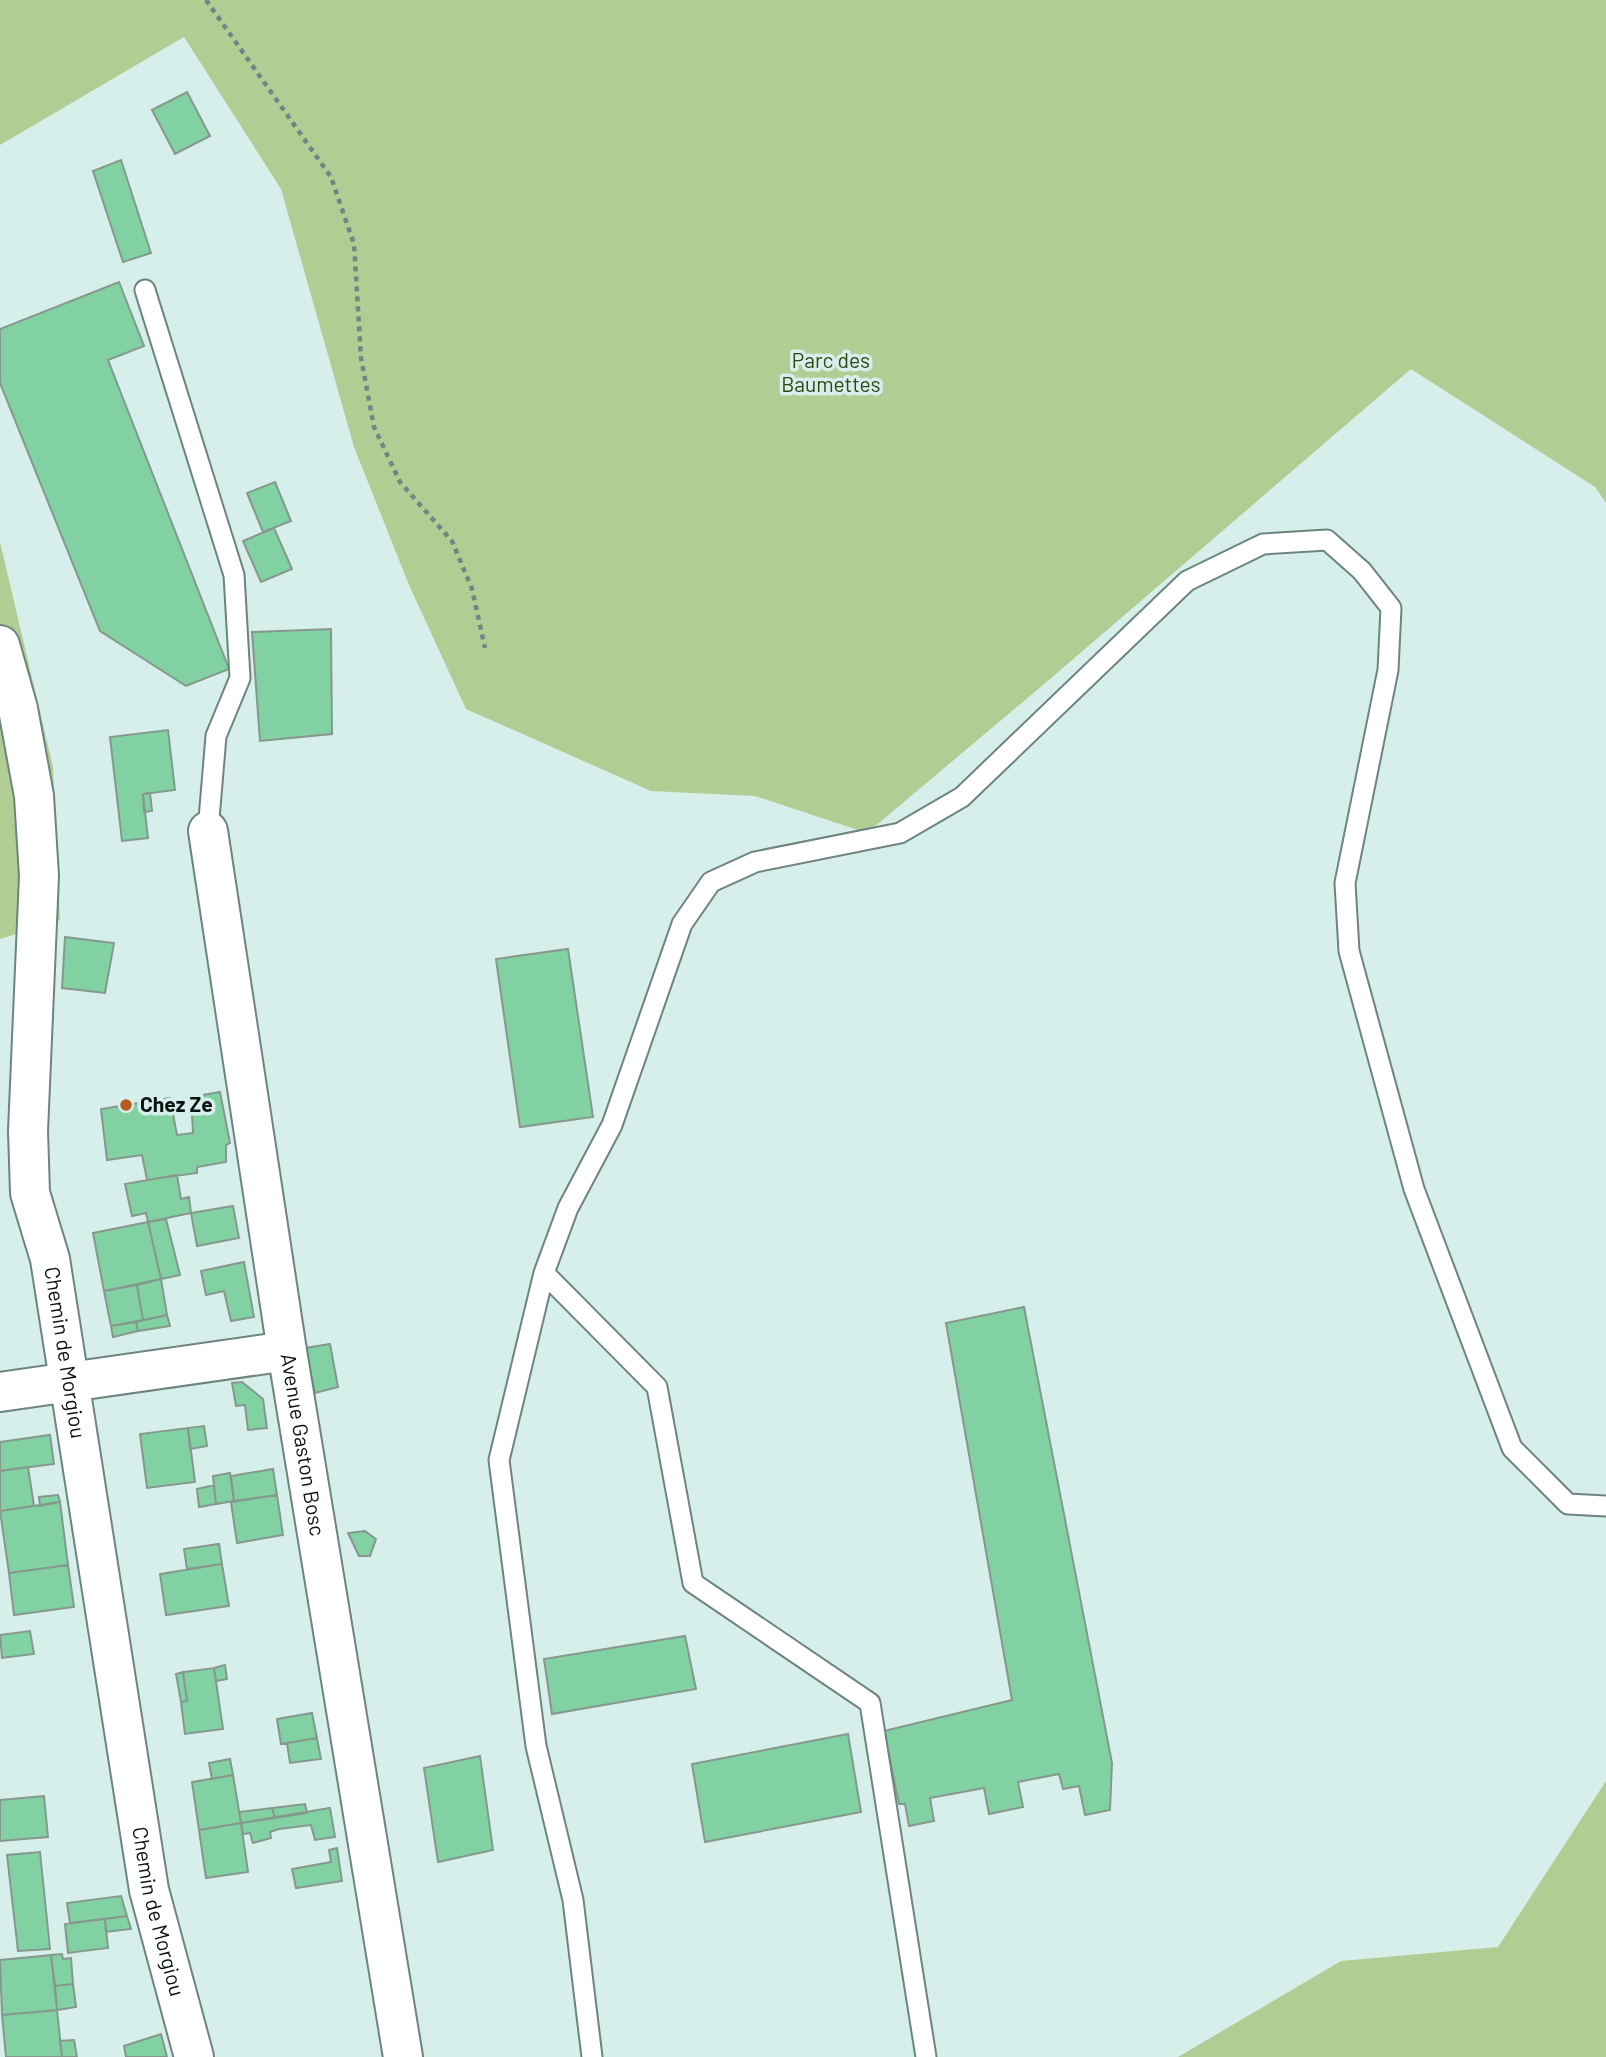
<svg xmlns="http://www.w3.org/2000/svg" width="1606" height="2057" viewBox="0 0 1606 2057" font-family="Barlow,sans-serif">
<rect width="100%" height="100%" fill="#d7efeb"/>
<path fill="#b0cd94" d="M0,0h1606v503l-11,-16 -184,-118 -368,316 -176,148 -112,-37 -104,-5 -185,-82 -57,-124 -55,-138 -73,-258 -97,-152 -184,108z
M0,542l53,225 7,153 -60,19z
M1606,1781v276h-428l163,-96 157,-14z"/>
<path fill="#81d1a3" stroke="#86988d" stroke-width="2" d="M187,92l23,44 -35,18 -23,-44z
M121,160l30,93 -28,9 -30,-91z
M119,282l25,64 -36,14 121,309 -43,17 -86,-55 -100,-248v-54z
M275,482l16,39 -28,11 -16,-39z
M274,528l18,41 -31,13 -18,-41z
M331,629l1,105 -72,7 -8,-109z
M168,730l7,60 -32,4 5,44 -26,3 -12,-104z
M150,793l2,18 -8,1 -1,-18z
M65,937l49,6 -9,50 -43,-5z
M568,949l25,168 -73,10 -24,-168z
M220,1092l10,51 -4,2v17l-29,5v6l-50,7 -5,-25 -35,5 -6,-51 69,-11 7,37 16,-2 -2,-36z
M177,1175l4,24 8,-2 2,16 -43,9 -2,-9 -14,3 -7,-32z
M233,1206l6,32 -42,8 -6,-33z
M166,1219l14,56 -19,4 -13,-57z
M148,1222l13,57 -57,12 -11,-58z
M244,1262l10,55 -23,4 -7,-30 -18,4 -5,-24z
M161,1279l6,36 -24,5 -6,-35z
M137,1285l6,35 -32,6 -7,-35z
M1024,1307l88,456 -2,47 -25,5 -6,-29 -16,3 -4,-15 -41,8 5,25 -34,7 -5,-26 -54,10 4,23 -25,5 -4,-22h-6l-15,-73 128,-31 -66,-377z
M167,1315l3,11 -32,5 -2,-9z
M136,1322l2,9 -25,6 -2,-11z
M330,1344l8,43 -23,6 -10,-45z
M242,1382l21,17 4,29 -19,2 -3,-25 -9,1 -4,-23z
M204,1426l3,20 -17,3 -2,-21z
M188,1428l7,54 -48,6 -7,-54z
M50,1435l4,29 -54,7v-29z
M28,1467l6,39 -34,5v-40z
M273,1469l4,26 -43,6 -3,-25z
M230,1473l4,28 -18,3 -3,-28z
M214,1485l2,19 -17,3 -2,-18z
M58,1495l2,7 -20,4 -1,-9z
M277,1495l6,40 -46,8 -6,-41z
M60,1502l8,63 -59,8 -9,-62z
M365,1531l11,8 -6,17h-11l-11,-23z
M219,1544l3,20 -35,5 -3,-20z
M222,1564l7,42 -63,9 -6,-41z
M68,1565l6,42 -60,8 -5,-42z
M30,1631l4,23 -32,4 -2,-23z
M685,1636l11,53 -144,25 -8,-55z
M225,1665l2,14 -11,2 -2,-13z
M214,1668l9,61 -38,5 -4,-32 6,-1 -4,-29z
M183,1672l4,29 -6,1 -5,-28z
M312,1713l5,25 -36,6 -4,-25z
M848,1734l13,78 -156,30 -13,-78z
M317,1738l4,21 -31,4 -3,-20z
M480,1756l13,94 -55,12 -14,-94z
M230,1759l3,16 -21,4 -3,-16z
M233,1775l8,48 -42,7 -7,-48z
M44,1796l4,41 -48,4v-41z
M305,1804l2,9 -32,5 -3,-10z
M272,1808l3,10 -34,5 -2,-11z
M330,1808l5,29 -20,3 -4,-15 -32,4 -9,3 1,6 -18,5 -3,-10 -7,1 -2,-11z
M241,1823l7,49 -42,6 -7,-48z
M337,1848l5,33 -46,7 -4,-19 39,-7 -2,-12z
M40,1852l10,97 -32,2 -11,-96z
M121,1896l6,20 -57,7 -3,-20z
M127,1916l4,13 -25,3 -1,-13z
M105,1919l3,29 -40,5 -3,-29z
M62,1954l1,5 8,-1 2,26 -18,2 -4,-31z
M51,1955l6,55 -55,5 -2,-55z
M73,1984l3,23 -19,3 -2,-24z
M57,2010l5,47h-56l-4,-42z
M161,2034l6,23h-41l-2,-11z
M74,2040l3,17h-15l-2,-16z"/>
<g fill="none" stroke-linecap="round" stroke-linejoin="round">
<g stroke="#6e8480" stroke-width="23">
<path id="service" d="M145,290l89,285 6,103 -24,58 -8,95
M544,1273l113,114 36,196 177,120 56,354
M592,2057l-19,-157 -37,-154 -37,-286 45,-187 24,-65 44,-83 70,-201 29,-42 44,-20 145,-29 62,-36 225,-216 76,-37 64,-4 35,31 29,37 -3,62 -43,213 4,68 65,238 98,259 56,56 38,2"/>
</g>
<g stroke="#6e8480" stroke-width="42">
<g id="minor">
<path id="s1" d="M0,645l18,64 16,87 5,80 -11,255 2,62 20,66 99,631 45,167"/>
<path id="s2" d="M208,831l79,520 116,706"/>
<path d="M0,1392l287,-41"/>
</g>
</g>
<path stroke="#738481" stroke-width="4.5" stroke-dasharray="5 5" stroke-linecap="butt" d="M206,0l125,177 23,67 7,114 13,69 26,55 52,59 20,48 13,59"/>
<use href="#service" stroke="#fff" stroke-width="19"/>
<use href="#minor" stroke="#fff" stroke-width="38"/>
</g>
<circle fill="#bb591d" stroke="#d7efeb" stroke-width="2.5" cx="126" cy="1105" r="7"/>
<g text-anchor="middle" stroke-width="7" stroke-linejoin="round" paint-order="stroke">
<g font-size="21" fill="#2f4513" stroke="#d7efeb">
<text x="831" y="368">Parc des<tspan x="831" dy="24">Baumettes</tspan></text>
</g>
<g font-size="21" font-weight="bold" fill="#0a1311" stroke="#d7efeb" text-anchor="start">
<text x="140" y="1112">Chez Ze</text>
</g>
<g font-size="21" fill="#0a1311" stroke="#d7efeb">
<text dy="7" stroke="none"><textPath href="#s1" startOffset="716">Chemin de Morgiou</textPath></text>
<text dy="7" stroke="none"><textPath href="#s2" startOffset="621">Avenue Gaston Bosc</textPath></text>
<text dy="7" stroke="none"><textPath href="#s1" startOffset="1283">Chemin de Morgiou</textPath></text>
</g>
</g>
</svg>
